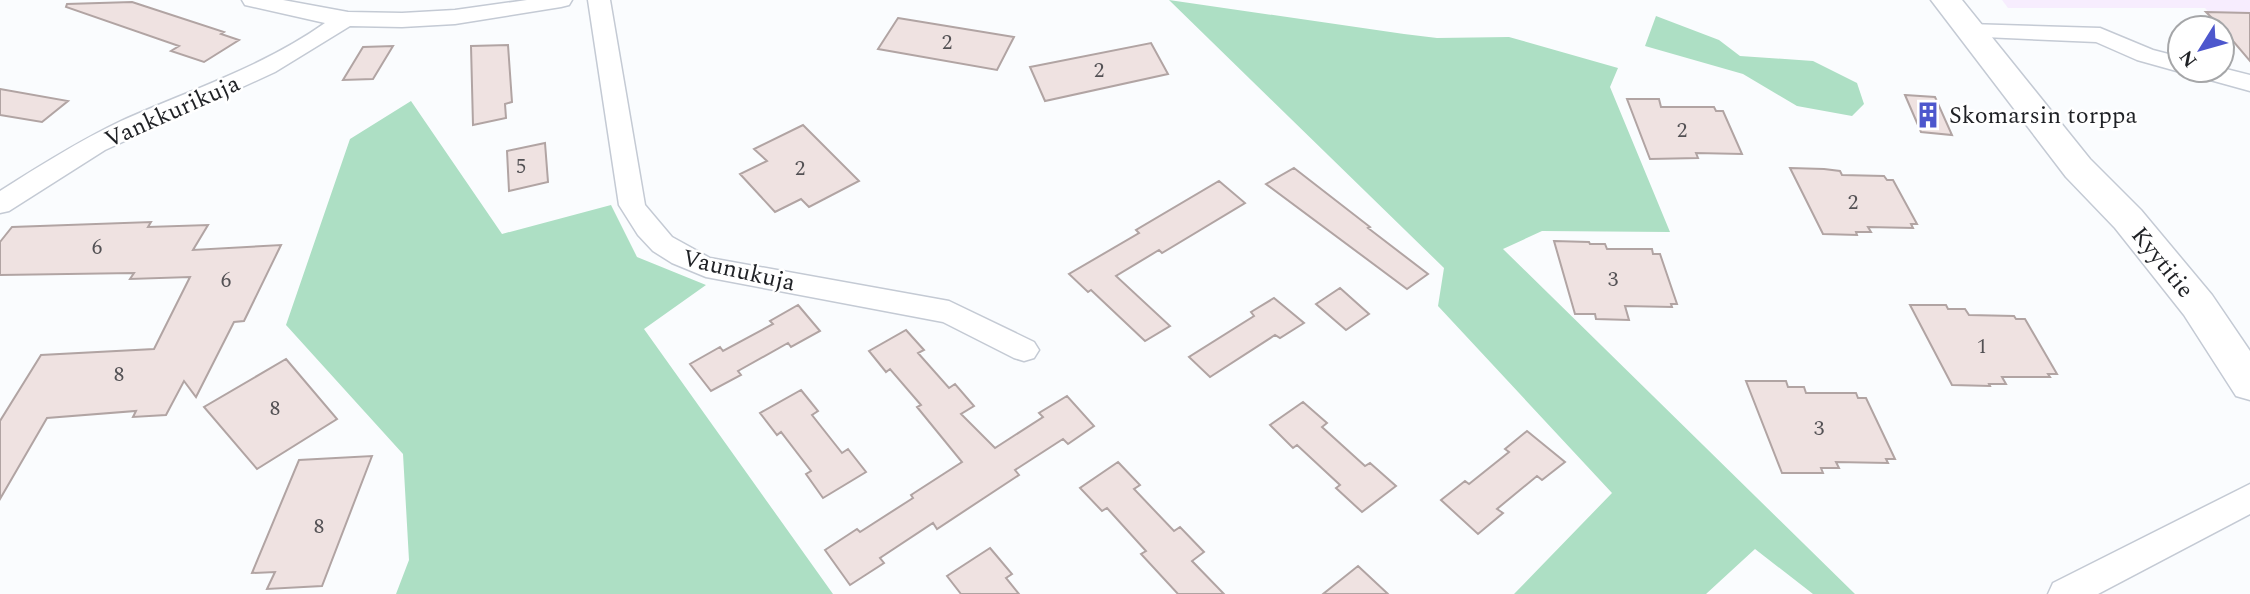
<svg xmlns="http://www.w3.org/2000/svg" width="2250" height="594" viewBox="0 0 2250 594" font-family="Spectral,serif">
<rect width="100%" height="100%" fill="#fafcfe"/>
<path fill="#f7edfe" d="M2002,0h248v57l-45,-49h-197z"/>
<path fill="#addfc4" d="M1169,0l235,34 33,4 72,-1 109,31 -8,19 60,145 -128,-1 -39,18 352,345h-42l-58,-45 -49,45h-192l98,-101 -174,-187 6,-38z
M1656,16l63,24 21,16 73,5 44,22 7,21 -12,12 -55,-10 -54,-32 -98,-28z
M411,101l91,133 109,-29 26,52 69,28 -62,44 189,265h-437l13,-34 -6,-106 -117,-129 64,-186z"/>
<path fill="#efe2e1" stroke="#b1a4a3" stroke-width="2" d="M132,2l92,30 -3,2 18,6 -35,22 -33,-11 8,-5 -113,-39 1,-3z
M2206,12l44,1v48l-28,-33z
M898,18l116,19 -17,33 -119,-21z
M1151,43l17,31 -123,27 -15,-34z
M508,45l4,57 -7,2 1,14 -33,7 -2,-79z
M393,46l-20,33 -30,1 20,-33z
M0,89l68,12 -26,21 -42,-7z
M1905,95l30,2 17,38 -31,-3z
M1627,99h32l2,8h53l2,4h7l19,43 -46,-1 2,5 -48,1z
M803,125l56,56 -50,26 -8,-8 -26,13 -35,-38 27,-13 -13,-12z
M545,143l3,39 -39,9 -2,-40z
M1294,168l76,59 -2,1 60,46 -21,15 -141,-105z
M1790,168l34,1 16,2 2,4 42,1 3,4h6l24,44h-6l2,4 -45,-1 3,5h-15l1,3 -34,-1z
M1219,181l26,22 -83,50 -3,-3 -43,26 54,50 -25,15 -54,-51 -3,2 -19,-18 70,-41 -3,-3z
M151,222l-3,5 60,-2 -15,25 88,-5 -37,76 -10,1 -38,75 -12,-16 -18,34 -33,2 3,-6 -89,7 -47,81v-78l41,-66 113,-6 36,-72 -60,2 4,-6 -134,2v-33l12,-15z
M1554,241l35,1 1,2h15l2,5h45l1,5h7l17,50h-6l1,3 -47,-1 4,14 -33,-1 -1,-5h-20z
M1340,288l29,26 -23,16 -30,-26z
M1274,298l30,25 -24,15 -5,-3 -65,42 -21,-20 65,-41 -3,-4z
M798,305l22,26 -29,16 -3,-4 -50,28 3,4 -30,16 -21,-27 30,-17 3,4 50,-27 -3,-3z
M1910,305h36l2,4h17l4,6 45,1 2,3h9l32,55h-9l2,3h-48l4,7h-17l1,2 -38,-1z
M906,330l18,20 -6,3 31,35 6,-4 19,22 -13,8 34,34 48,-31 -4,-4 28,-17 27,30 -26,18 -5,-5 -48,31 4,5 -82,54 -4,-6 -53,35 4,5 -34,22 -25,-35 32,-21 3,3 53,-34 -2,-3 51,-33 -45,-55 4,-2 -31,-36 -4,3 -17,-21z
M286,359l51,60 -80,50 -53,-62z
M1746,381h40l2,6h16l2,6h50l2,5h8l29,61h-9l2,4 -52,-1 3,6h-18l2,5h-41z
M801,390l17,21 -6,4 30,38 6,-4 18,23 -43,26 -17,-24 5,-3 -30,-39 -4,3 -17,-22z
M1303,402l24,21 -5,4 43,39 5,-3 26,23 -34,26 -26,-24 4,-3 -43,-40 -4,3 -23,-23z
M1527,431l38,31 -23,18 -5,-4 -40,33 6,4 -25,21 -37,-34 24,-19 4,3 40,-32 -4,-3z
M372,456l-50,130 -55,3 8,-17 -23,1 47,-113z
M1118,462l22,23 -6,4 40,42 6,-4 24,25 -12,9 32,33h-46l-37,-40 5,-3 -39,-43 -5,3 -22,-23z
M990,548l22,26 -6,4 13,16h-58l-14,-18z
M1358,566l30,28h-65z"/>
<g fill="none" stroke-linecap="round" stroke-linejoin="round">
<g stroke="#c4cad4" stroke-width="3">
<path id="minor" d="M242,0h41l65,12 54,1 53,-3 72,-10h45l-3,5 -8,2 -106,17 -53,3 -52,-1 -75,46 -170,78 -96,61 -9,2v-22c39,-25 79,-50 121,-70 69,-31 142,-54 204,-98l-80,-18z
M588,0h22l35,205 27,32 38,21 239,43 85,41 5,8 -5,8 -10,3 -10,-3 -71,-36 -237,-45 -34,-14 -19,-12 -15,-16 -19,-30z
M1969,24l131,4 53,22 27,7v13l42,-2 28,7v16l-58,-16 -4,-5 -8,2 -43,-12 -41,-18 -135,-6 -3,-5 3,-5z
M2250,484v30l-152,80h-50l5,-11z"/>
</g>
<g stroke="#c4cad4" stroke-width="3">
<path id="secondary" d="M1931,0h31l128,159 51,51 71,85 38,56v49l-14,-4 -52,-81 -69,-87 -49,-51z"/>
</g>
<use href="#minor" fill="#fff" fill-rule="evenodd"/>
<use href="#secondary" fill="#fff" fill-rule="evenodd"/>
</g>
<defs>
<g id="building-bare" transform="scale(2.1)"><path d="M-4-6H4V6H1V3H-1V6H-4ZM-2.5-4.3h1.7v1.8h-1.7ZM.8-4.3h1.7v1.8H.8ZM-2.5-1h1.7V.8h-1.7ZM.8-1h1.7V.8H.8Z" fill="#4d57cd" stroke="#fff" stroke-width="2.5" paint-order="stroke"/></g>
</defs>
<g fill-rule="evenodd">
<use href="#building-bare" x="1928" y="115"/>
</g>
<g text-anchor="middle" stroke-width="5" stroke-linejoin="round" paint-order="stroke">
<g font-size="21" fill="#535154">
<text x="947" y="49">2</text>
<text x="1099" y="77">2</text>
<text x="1682" y="137">2</text>
<text x="521" y="173">5</text>
<text x="800" y="175">2</text>
<text x="1853" y="209">2</text>
<text x="97" y="254">6</text>
<text x="1613" y="286">3</text>
<text x="226" y="287">6</text>
<text x="1982" y="353">1</text>
<text x="119" y="381">8</text>
<text x="275" y="415">8</text>
<text x="1819" y="435">3</text>
<text x="319" y="533">8</text>
</g>
<g font-size="24" fill="#1f2125" stroke="#fff">
<text transform="translate(172 111) rotate(-24)" y="8">Vankkurikuja</text>
<text transform="translate(2163 262) rotate(51)" y="8">Kyytitie</text>
<text transform="translate(739 270) rotate(13)" y="8">Vaunukuja</text>
</g>
<g font-size="24" fill="#1f2125" stroke="#fff" text-anchor="start">
<text x="1949" y="123">Skomarsin torppa</text>
</g>
</g>
<g transform="translate(2201 49) rotate(233)"><circle r="33" fill="#ffffff" stroke="#a5a6a8" stroke-width="2"/>
<path d="M0-5L12 26L0 18L-12 26Z" fill="#4d57cd"/>
<text y="-10" font-size="19" font-weight="bold" text-anchor="middle" fill="#1f2125">N</text>
</g>
</svg>
